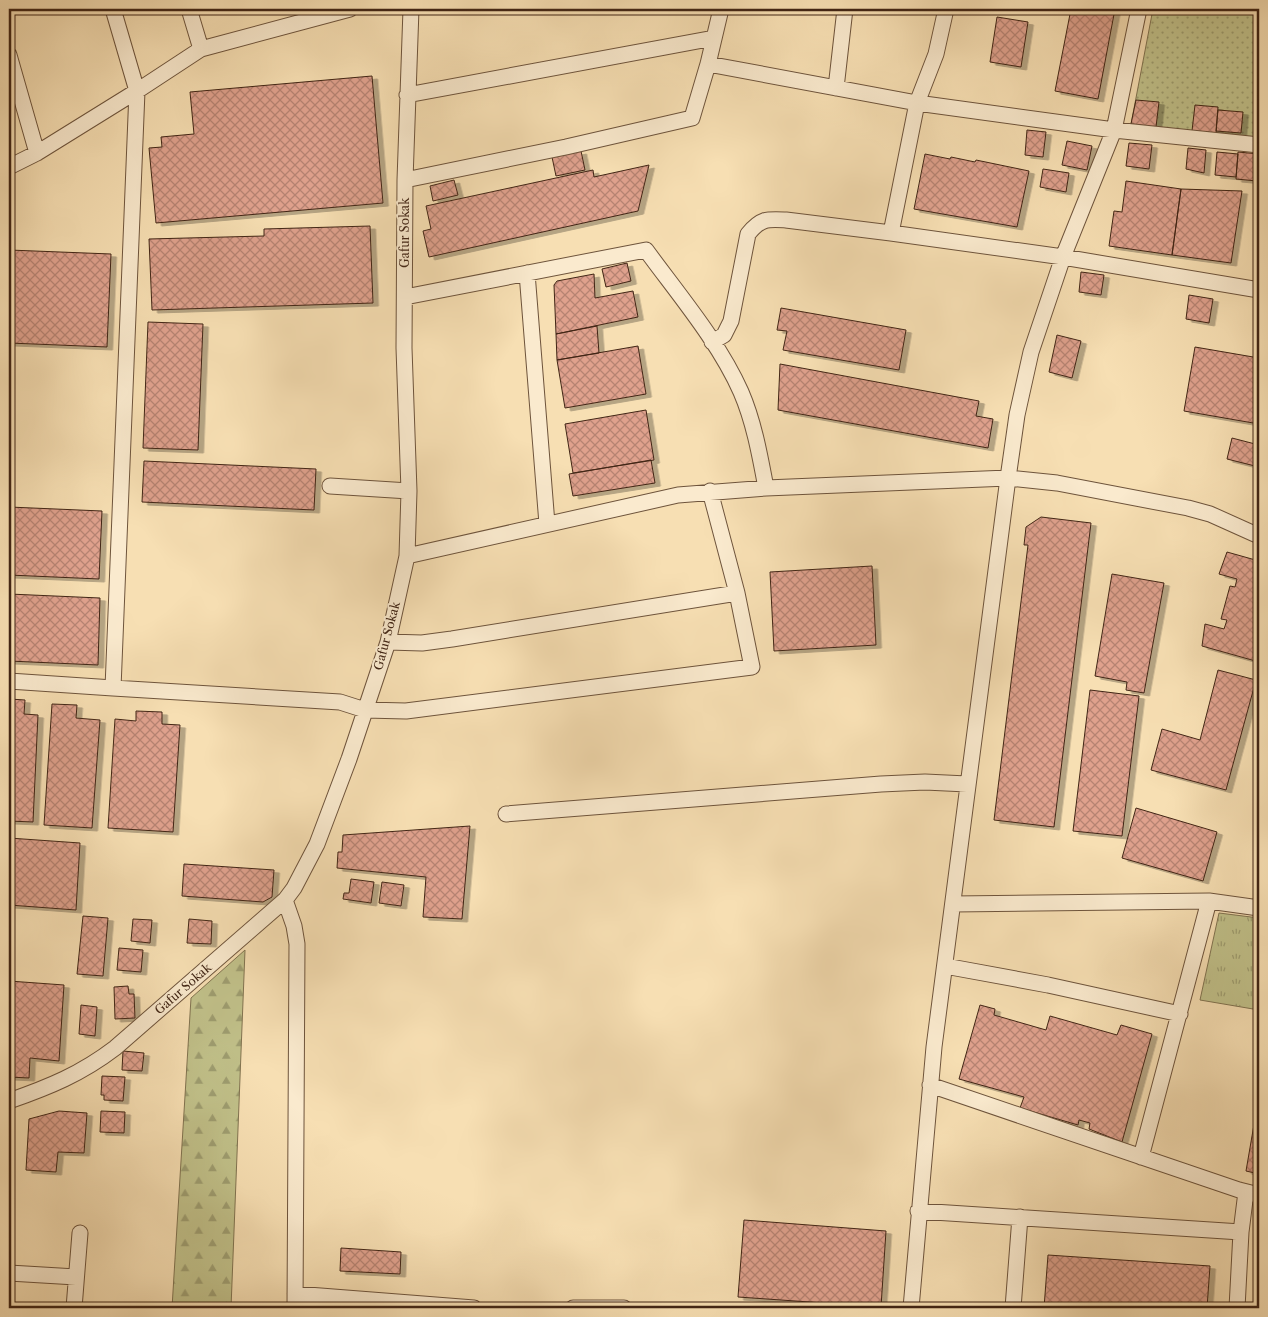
<svg xmlns="http://www.w3.org/2000/svg" width="1268" height="1317" viewBox="0 0 1268 1317" font-family="'Libre Caslon Text',serif">
<defs>
<pattern id="grass-dots" width="8" height="8" patternUnits="userSpaceOnUse" patternTransform="scale(1.25)"><rect width="8" height="8" fill="#c1c18a"/><path d="M2 2h.1M6 6h.1" fill="none" stroke="#9e9d70" stroke-width="1.8" stroke-linecap="round"/></pattern>
<pattern id="forest-firs" width="22" height="20" patternUnits="userSpaceOnUse" patternTransform="scale(1.25)"><rect width="22" height="20" fill="#c1c18a"/><path d="M5 1l3.5 6h-7zM16 11l3.5 6h-7z" fill="#9e9d70"/></pattern>
<pattern id="park-tufts" width="24" height="20" patternUnits="userSpaceOnUse" patternTransform="scale(1.25)"><rect width="24" height="20" fill="#c1c18a"/><path d="M3 7l-1-3M5 7V3M7 7l1-3M15 17l-1-3M17 17v-4M19 17l1-3" fill="none" stroke="#9e9d70"/></pattern>
<pattern id="building-cross-hatch" width="8" height="8" patternUnits="userSpaceOnUse" patternTransform="scale(1.25)"><rect width="8" height="8" fill="#dfa18d"/><path d="M0 0l8 8M0 8l8-8" fill="none" stroke="#b68372"/></pattern>
<filter id="shadow"><feDropShadow dx="5.5" dy="3" stdDeviation="0" flood-color="#0004"/></filter>
</defs>
<rect width="100%" height="100%" fill="#f7dfb3"/>
<filter id="stains"><feTurbulence type="fractalNoise" baseFrequency=".004" numOctaves="4"/><feColorMatrix values="0 0 0 0 .2 0 0 0 0 .09 0 0 0 0 .02 0 0 0 .5 -.17"/></filter>
<radialGradient id="worn" r=".72"><stop offset=".6" stop-color="#630" stop-opacity="0"/><stop offset="1" stop-color="#630" stop-opacity=".3"/></radialGradient>
<path fill="url(#grass-dots)" stroke="#817350" d="M1153,9h106v129l-128,-14z"/>
<path fill="url(#forest-firs)" stroke="#817350" d="M245,950l-14,358h-59l19,-310z"/>
<path fill="url(#park-tufts)" stroke="#817350" d="M1219,913l40,5v92l-59,-10z"/>
<path fill="url(#building-cross-hatch)" stroke="#412515" filter="url(#shadow)" d="M1071,9h44l-17,90 -43,-8z
M997,17l31,5 -7,45 -31,-5z
M372,76l11,127 -227,20 -7,-75 13,-1 -1,-10 33,-3 -4,-42z
M1136,100l23,2 -3,25 -25,-3z
M1195,105l23,2 -2,26 -24,-2z
M1218,110l25,2 -2,21 -25,-2z
M1027,130l19,2 -3,25 -18,-2z
M1067,141l25,5 -5,24 -25,-5z
M1129,143l23,2 -3,24 -23,-3z
M1188,148l18,2 -2,23 -18,-4z
M581,151l4,19 -29,6 -4,-19z
M1217,152l21,2 -2,23 -21,-2z
M1238,152l21,2 -2,27 -21,-2z
M925,154l25,5 1,-2 24,5 1,-2 53,11 -12,56 -103,-18z
M649,165l-11,46 -209,46 -6,-26 8,-2 -5,-23 167,-36 1,7z
M1043,169l26,4 -3,19 -26,-5z
M454,180l4,15 -25,6 -3,-15z
M1126,181l55,8 -9,66 -63,-9 5,-35 8,1z
M1181,189l61,2 -11,72 -59,-8z
M370,226l3,77 -221,7 -3,-71 115,-3v-7z
M9,250l102,4 -4,93 -98,-4z
M627,263l4,18 -25,6 -4,-18z
M1081,272l23,3 -3,20 -22,-3z
M594,274l1,24 38,-7 5,26 -82,17 -2,-49 3,-4z
M1189,295l24,4 -4,24 -23,-4z
M781,308l125,22 -7,40 -116,-20 4,-19 -10,-1z
M148,322l55,2 -5,126 -55,-2z
M597,326l2,27 -42,7 -1,-26z
M1057,335l24,6 -9,37 -23,-6z
M638,346l8,48 -81,14 -8,-48z
M1195,347l64,11v66l-75,-13z
M780,364l199,37 -3,15 17,3 -5,29 -210,-38z
M646,410l8,50 -81,13 -8,-49z
M1232,438l27,7v22l-32,-8z
M651,460l4,23 -82,13 -4,-22z
M144,461l172,8 -2,41 -172,-8z
M9,507l93,4 -3,68 -90,-4z
M1041,517l50,6 -37,304 -60,-7 34,-275h-4l2,-18z
M1227,552l32,9v68h-3l-1,5 4,1v27l-57,-16 3,-22 19,5 3,-9 -6,-1 9,-33 5,1 2,-8 -18,-5z
M872,566l4,79 -102,6 -4,-79z
M1112,574l52,9 -20,110 -18,-3 1,-8 -32,-6z
M9,594l91,4 -2,67 -89,-4z
M1218,670l38,10 -30,110 -75,-20 11,-41 38,11z
M1090,690l49,6 -17,140 -49,-5z
M9,699l16,1 -1,14 14,1 -5,107 -24,-1z
M52,704l25,1 -1,13 24,2 -8,108 -48,-3z
M136,711l26,1v12l18,1 -7,107 -65,-4 7,-109 21,2z
M1136,808l81,24 -14,49 -81,-23z
M470,826l-8,93 -39,-2 3,-40 -89,-9 1,-16h4l1,-17z
M9,838l71,5 -4,67 -67,-5z
M184,864l90,6 -2,27 -9,5 -81,-6z
M351,879l23,3 -3,21 -28,-4 1,-6h5z
M382,882l22,3 -3,21 -22,-3z
M83,916l25,2 -5,58 -26,-2z
M133,919l19,1 -2,23 -19,-2z
M189,919l23,2 -1,23 -24,-1z
M119,948l24,2 -2,22 -24,-2z
M9,981l55,4 -5,76 -29,-3 -1,20 -20,-1z
M128,986l1,8h5l1,24 -20,1 -1,-32z
M81,1005l16,2 -2,29 -16,-2z
M980,1005l15,4 -1,6 52,15 4,-14 67,19 4,-10 31,9 -30,108 -33,-13 1,-6 -11,-3 -1,5 -58,-17 4,-11 -65,-18z
M123,1051l21,2 -2,18 -20,-1z
M102,1076l23,1 -2,24 -19,-1v-5h-3z
M1257,1107h2v67l-13,-3z
M59,1111l28,2 -3,40 -26,-1 -2,20 -30,-2 3,-51z
M101,1111l24,1 -1,21 -24,-1z
M744,1220l142,11 -5,76 -143,-10z
M341,1248l60,4 -1,22 -60,-3z
M1048,1255l162,11 -3,42h-163z"/>
<g fill="none" stroke-linecap="round" stroke-linejoin="round">
<g stroke="#6e543c" stroke-width="17">
<path id="minor" d="M189,9l12,40
M946,9l-10,45 -19,49 -26,130 172,24 196,33
M1139,9l-25,121 -51,127 -32,95 -14,63 -9,63 49,5 131,25 22,6 49,22
M9,55l28,98
M708,64l209,39 197,27 145,15
M836,88l9,-79
M407,95l307,-57
M9,167l28,-14 100,-62 64,-42 149,-40
M405,180l161,-33 126,-29 16,-54 13,-55
M527,273l20,251
M405,297l241,-47c32,44 73,92 95,142 13,30 19,64 25,96
M712,342l12,-7 7,-14 17,-87c13,-16 19,-15 38,-14l105,13
M330,486l79,5
M407,556l271,-61 88,-7 242,-10 -74,569 -23,261
M388,642l34,1 30,-4 285,-46
M9,681l104,7 24,-597 -24,-82
M113,688l227,14 25,8 41,1 346,-44 -15,-74 -27,-102
M506,814l375,-30 44,-2 42,2
M285,900l9,26 3,18 -2,364
M953,904l256,-3 50,7
M945,966l103,19 132,29
M930,1085l309,105 20,5
M9,1101c40,-14 72,-27 106,-53l170,-148 9,-12 23,-44 32,-85 39,-117 19,-86 2,-65 -5,-143 1,-168 6,-171
M1141,1157l68,-256
M918,1211l323,21 -4,76
M1241,1232l5,-40
M9,1273l67,4
M295,1294l179,14
M74,1308l6,-75
M573,1308h51
M1013,1308l7,-91"/>
</g>
<use href="#minor" stroke="#faeace" stroke-width="15"/>
</g>
<g text-anchor="middle" stroke-width="4" stroke-linejoin="round" paint-order="stroke">
<g font-size="12" fill="#412515" stroke="#faeace">
<text transform="translate(405 233) rotate(-90)" y="4">Gafur Sokak</text>
<text transform="translate(387 636) rotate(-75)" y="4">Gafur Sokak</text>
<text transform="translate(183 989) rotate(-41)" y="4">Gafur Sokak</text>
</g>
</g>
<rect width="1268" height="1317" fill="none" stroke="#f7dfb3" stroke-width="30"/>
<rect x="10" y="10" width="1248" height="1297" fill="none" stroke="#412515" stroke-width="2.5"/>
<rect x="15" y="15" width="1238" height="1287" fill="none" stroke="#412515"/>
<rect width="100%" height="100%" filter="url(#stains)"/>
<rect width="100%" height="100%" fill="url(#worn)"/>
</svg>
